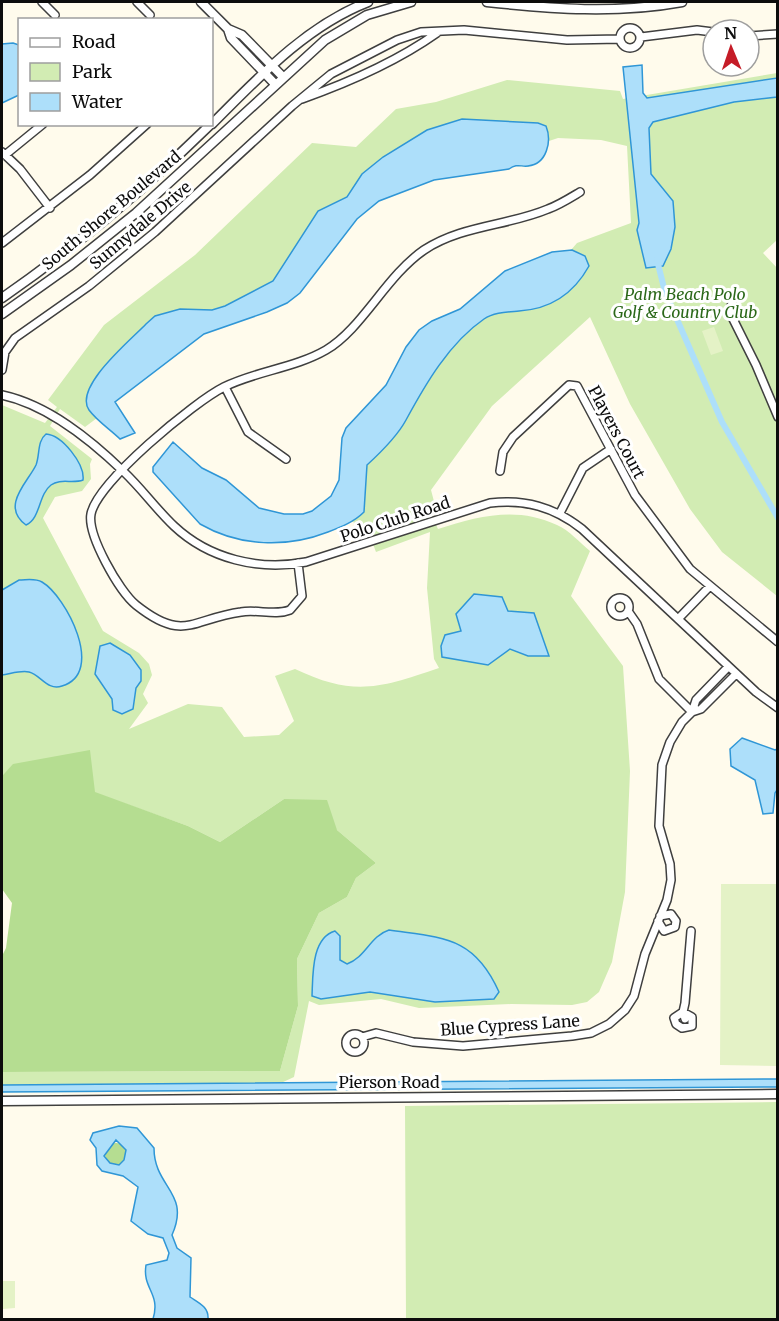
<svg xmlns="http://www.w3.org/2000/svg" width="779" height="1321" viewBox="0 0 779 1321" font-family="Merriweather,serif">
<rect width="100%" height="100%" fill="#fffbec"/>
<path fill="#d2ecb3" fill-rule="evenodd" d="M777,73v167l-14,13 15,16 -1,327 -55,-44 -32,-43 -60,-105 -40,-87 -98,89 -61,84 5,19 -6,3 8,17c40,-13 79,-23 119,-4 12,5 23,18 33,26l-19,45 52,70 7,105 -5,121 -13,70 -13,30 -12,10 -15,3 -61,-1 -92,4 -38,-9 -62,6 -10,-4 -15,76 -13,6 -279,2v-13l278,-1 18,-65 -1,-47 22,-46 28,-16 9,-19 20,-15 -39,-33 -53,-31 -64,43 -32,-16 -174,-62 -12,12v-371l43,18 12,-16 -9,-7 56,-75 91,-70 117,-112 44,4 40,-38 40,-7 71,-22 113,11 3,8zM558,138l43,2 26,6 4,77 -54,20 -6,7 -19,2 -47,19 -45,38 -28,12 -13,9 -13,17 -20,38 -40,43 -4,10 -3,42 -8,16 -8,8 45,27 8,21 54,-20 -3,56 7,71 5,9c-59,20 -85,29 -144,1l-20,7 19,45 -15,14 -35,2 -22,-30 -34,-3 -59,25 19,-26 -5,-9 9,-19 -3,-11 -10,-11 -36,-22 -60,-113 12,-21 27,-6 9,-12 -1,-15 2,-5 -42,-33 10,-17 25,18 12,-9 23,21 15,-6 -20,-31 89,-68 63,-22 20,-9 13,-10 57,-74 22,-18 55,-21 75,-11 5,-4 14,2 16,-10 5,-16z
M777,1102v217h-371l-1,-213z"/>
<path fill="#b5dd91" d="M90,750l5,42 93,34 32,16 64,-43 43,1 10,30 39,33 -20,15 -9,19 -28,16 -22,46 1,47 -18,65 -278,1v-116l4,-8 6,-45 -10,-14v-113l11,-12z
M105 1154a11 11 0 1 1 22 0a11 11 0 1 1-22 0Z"/>
<path fill="#e4f2c6" d="M714,327l9,24 -12,4 -9,-24z
M721,884h56v182l-57,-1z
M2,1281h13v27l-12,1z"/>
<path fill="#addffa" stroke="#2f96d6" stroke-width="1.5" fill-rule="evenodd" d="M13,43l6,2v50l-17,8v-59z
M642,65l1,28 4,5 130,-20v19l-43,5 -81,20 -4,6 2,46 22,27 2,26 -4,22 -8,17 -17,2 -9,-38 2,-7 -16,-156z
M462,119l76,4 8,3c6,15 1,38 -18,40 -7,1 -11,-3 -19,3l-75,11 -55,21 -22,18 -57,74 -13,10 -20,9 -63,22 -89,68 20,31 -15,6c-9,-9 -23,-18 -31,-29 -16,-23 43,-71 57,-86l9,-8 25,-7 32,1 13,-4 48,-25 45,-70 29,-14 15,-23 21,-17 44,-27z
M572,250l13,6 4,10c-15,27 -37,43 -70,45 -11,1 -25,1 -35,8 -35,24 -59,66 -78,101 -8,15 -27,34 -39,45l-3,47c-10,10 -23,15 -36,20 -41,16 -88,15 -128,-8l-47,-52v-5l20,-25 29,26 24,12 33,28 25,6h19l9,-3 19,-15 8,-16 3,-42 4,-10 40,-43 20,-38 13,-17 13,-9 28,-12 45,-38 47,-19z
M46,434c16,1 39,30 37,46 -10,4 -23,-2 -32,5 -13,10 -10,33 -25,40 -26,-19 2,-43 10,-60 4,-10 1,-24 10,-31z
M19,580c8,0 16,-2 23,2 24,14 64,91 20,104 -15,5 -21,-11 -33,-14 -8,-2 -19,2 -27,3v-85z
M474,594l28,3 6,14 26,2 15,43h-21l-18,-7 -22,16 -46,-8 -1,-11 4,-11 16,-4 -5,-17z
M110,643l20,12 11,15v11l-5,7 -3,21 -11,5 -9,-4 -1,-11 -17,-25 5,-28z
M742,738l33,12 2,-1v41l-2,3 -2,20 -10,1 -8,-34 -24,-14 -1,-17z
M389,930c54,8 85,6 110,62l-5,7 -59,3 -65,-10 -49,7 -9,-3c1,-20 -1,-58 23,-65l5,5v24l7,4c19,-7 23,-28 42,-34z
M778,1079l-1,8 -775,5v-7z
M119,1126l18,2 17,20c0,40 37,44 18,87l5,13 14,10 -1,39c9,6 19,10 18,22h-55c8,-26 -11,-30 -7,-54l21,-5 2,-7 -6,-15 -15,-4 -17,-13 7,-34 -15,-11 -21,-5 -5,-6 -1,-17 -6,-8 3,-7zM116,1140l10,10 -2,10 -5,5 -9,-2 -6,-7z"/>
<g fill="none" stroke-linecap="round" stroke-linejoin="round">
<path stroke="#addffa" stroke-width="6" d="M657,260l8,32 57,130 56,96"/>
<g stroke="#3f3f3f" stroke-width="10">
<path id="minor" d="M42,2l13,13
M137,2l13,13
M620 38a10 10 0 1 1 20 0a10 10 0 1 1-20 0Z
M749,36l29,-2
M641,37l56,-7 16,2
M302,99c48,-17 94,-37 135,-66
M2,152l18,17 30,39
M5,155l38,-31
M2,243l88,-68 57,-51
M733,297l-3,16 26,52 22,52
M2,370l3,-18 10,-14 74,-52 66,-54 137,-126 39,-32 66,-34 24,-8 43,-2 103,10 53,-1
M225,387l23,45 38,27
M2,395c46,10 88,44 122,77 18,17 32,37 50,54 35,33 85,45 132,36l184,-59c35,-4 64,4 92,26l174,163 22,16
M500,471l3,-19 10,-15 56,-52 8,1 58,109 55,74 88,73
M560,513l23,-45 28,-19
M298,563l4,33 -12,14c-15,6 -33,-1 -49,2 -50,7 -57,31 -105,-7 -17,-14 -49,-70 -45,-91 6,-32 103,-112 133,-127 32,-16 71,-19 102,-37 36,-21 60,-74 98,-100 38,-25 84,-24 124,-41 11,-4 22,-11 32,-17
M611 607a9 9 0 1 1 18 0a9 9 0 1 1-18 0Z
M628,611l9,13 22,55 33,33
M678,619l32,-33
M692,712l4,-12 32,-33
M658,921l6,10 11,-4 1,-6 -5,-7 -11,2
M685,1019l-2,-7 9,5v9l-10,2 -6,-4 -2,-6 9,-6 2,-9 6,-72
M346 1043a9 9 0 1 1 18 0a9 9 0 1 1-18 0Z
M362,1037l14,-4 37,9 50,4 109,-10 19,-3 18,-9 16,-14 9,-14 11,-42 22,-54 4,-20 -1,-16 -11,-38 3,-61 8,-23 12,-20 10,-10 9,-3 35,-35"/>
</g>
<g stroke="#3f3f3f" stroke-width="11">
<path id="tertiary" d="M201,2l27,27 14,6 41,42
M487,2c66,7 129,12 195,0
M228,29l3,9 44,46
M212,124c46,-46 94,-98 156,-122
M2,298c75,-52 144,-110 209,-174
M2,314l69,-49 65,-52 189,-173 42,-25 44,-13
M2,1101l776,-7"/>
</g>
<use href="#minor" stroke="#fff" stroke-width="7"/>
<use href="#tertiary" stroke="#fff" stroke-width="8"/>
</g>
<g text-anchor="middle" stroke-width="6" stroke-linejoin="round" paint-order="stroke">
<g font-size="16" fill="#0c0c0c" stroke="#fff">
<text transform="translate(111 210) rotate(-40)" y="6">South Shore Boulevard</text>
<text transform="translate(140 225) rotate(-40)" y="6">Sunnydale Drive</text>
<text transform="translate(617 432) rotate(62)" y="6">Players Court</text>
<text transform="translate(395 519) rotate(-18)" y="6">Polo Club Road</text>
<text transform="translate(510 1025) rotate(-4)" y="6">Blue Cypress Lane</text>
<text x="389" y="1088">Pierson Road</text>
</g>
<g font-size="16" font-style="italic" fill="#2b6819" stroke="#fff">
<text x="685" y="300">Palm Beach Polo<tspan x="685" dy="18">Golf &amp; Country Club</tspan></text>
</g>
</g>
<rect width="779" height="1321" fill="none" stroke="#0c0c0c" stroke-width="6"/>
<rect x="18" y="18" width="195" height="108" fill="#ffffff" stroke="#9e9e9e" stroke-width="1.5"/>
<rect x="30" y="38" width="30" height="9" fill="#ffffff" stroke="#9e9e9e" stroke-width="1.5"/>
<text x="72" y="48" font-size="18" fill="#0c0c0c">Road</text>
<rect x="30" y="63" width="30" height="18" fill="#d2ecb3" stroke="#9e9e9e" stroke-width="1.5"/>
<text x="72" y="78" font-size="18" fill="#0c0c0c">Park</text>
<rect x="30" y="93" width="30" height="18" fill="#addffa" stroke="#9e9e9e" stroke-width="1.5"/>
<text x="72" y="108" font-size="18" fill="#0c0c0c">Water</text>
<g transform="translate(731 48) rotate(358)"><circle r="28" fill="#ffffff" stroke="#9e9e9e" stroke-width="1.5"/>
<path d="M0-4.5L10 22L0 15L-10 22Z" fill="#c51c27"/>
<text y="-9" font-size="16" font-weight="bold" text-anchor="middle" fill="#0c0c0c">N</text>
</g>
</svg>
